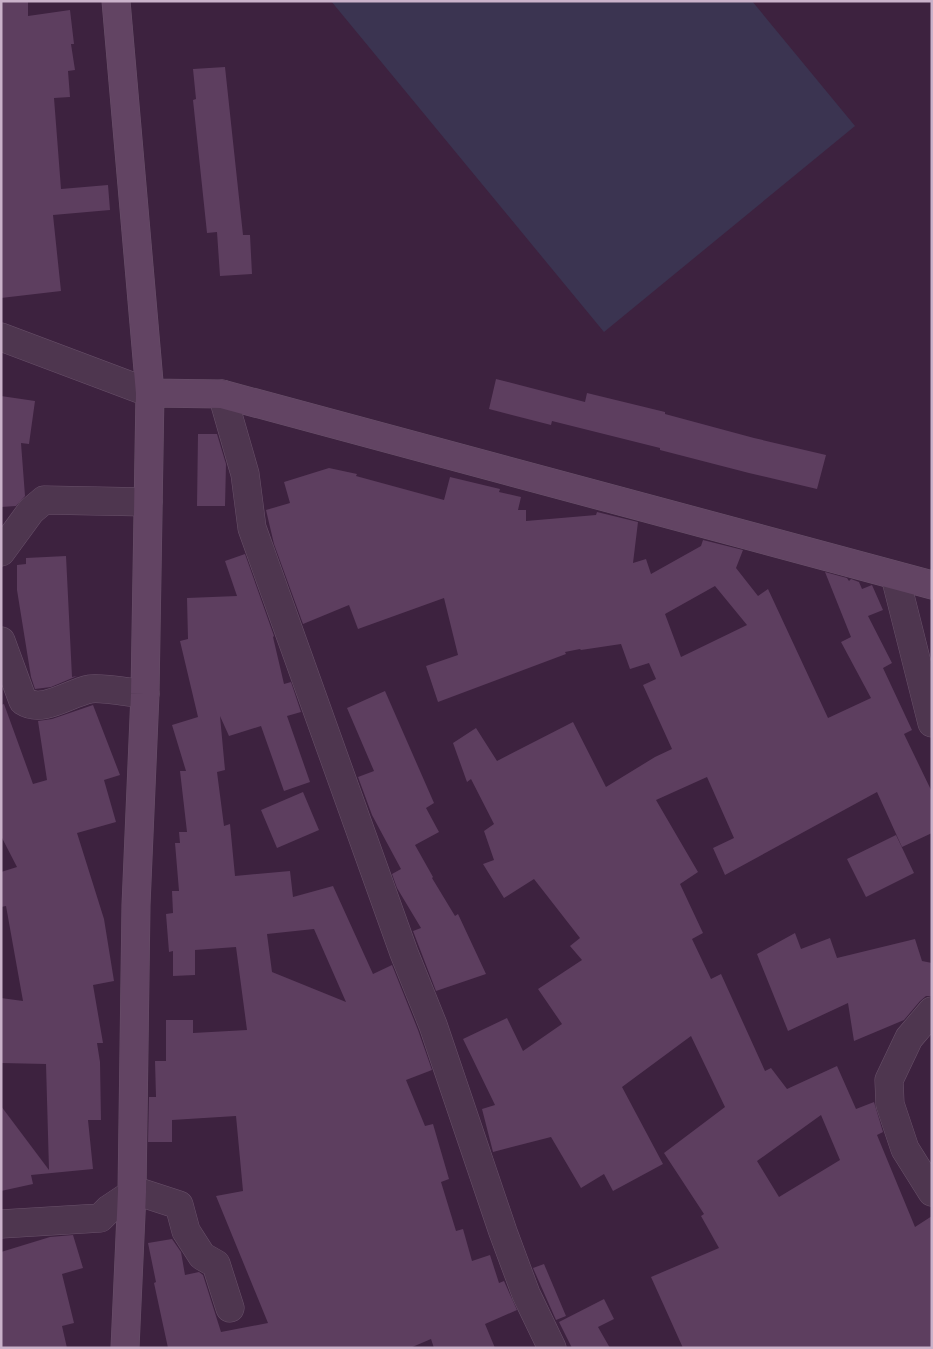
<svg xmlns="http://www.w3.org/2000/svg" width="933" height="1349" viewBox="0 0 933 1349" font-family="'PT Sans',sans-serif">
<rect width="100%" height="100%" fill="#3d223f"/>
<path fill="#3b3451" d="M331,1h421l103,125 -251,206z"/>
<path fill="#5d3e5f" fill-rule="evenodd" d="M1,1h27v15l42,-6 4,34h-3l4,26 -7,1 2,26 -16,1 7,91 47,-4 2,25 -57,5 8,76 -60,7z
M225,67l18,168h7l2,39 -32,2 -3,-44 -10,1 -14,-133 3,-1 -3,-30z
M496,379l89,23 2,-9 78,19v2l89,24 72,17 -9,34 -68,-16 -89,-23v-2l-108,-27 -1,4 -62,-16z
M1,396l34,5 -6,43 -8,-1 4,53 -9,10 -15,1z
M198,434h19l9,30 -1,42h-28z
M329,468l28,6 -1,2 88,24 6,-23 50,12 -1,3 22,5 -3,13h8v11l70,-6 1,-3 41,10 -5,41 13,-4 5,15 50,-28 2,-6 40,10 -7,18 22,28 10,-7 60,129 43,-20 -30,-56 10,-5 -26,-65 22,6 2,3 2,-2 8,3 3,7 10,-4 11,25 -15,6 24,47 -9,5 29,62 -8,4 28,58v41l-30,14 -25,-55 -152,83 -12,-27 21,-10 -27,-61 -51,23 42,72 -18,12 23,49 -11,6 19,40 10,-5 44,97 6,-3 16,21 50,-23 19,43 18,-7 9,30 -6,3 38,92 17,-11v132h-249l-32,-71 68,-29 -18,-32 3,-2 -40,-61 61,-46 -34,-71 -69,51 41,77 -50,27 -9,-17 -23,14 -30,-51 -58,15 -11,-43 13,-4 -32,-66 44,-21 16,33 39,-27 -24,-35 44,-29 -12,-14 10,-8 -46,-59 -30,19 -21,-34 11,-4 -10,-29 10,-7 -23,-45 -4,3 -14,-39 23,-15 21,33 76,-39 33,65 49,-30 17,-8 -29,-64 13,-6 -7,-16 -19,6 -9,-25 -40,6 -1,-1 -15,3 1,2 -128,48 -12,-36 32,-11 -14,-57 -86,31 -9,-24 -46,19 -29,-80 -8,-34 24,-7 -6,-21zM715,586l32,39 -66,32 -16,-43zM821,1115l19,45 -61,37 -22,-36z
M245,554l29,82 -1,1 11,47 7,-2 10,30 -14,4 23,66 -26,9 -23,-65 -32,10 -9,-20 5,54 -8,2 7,54 6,-2 5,52 55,-5 3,26 40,-11 40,88 19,-9 26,65 14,40 -26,10 19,46 8,-2 16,55 -8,3 15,49 7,-2 9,32 18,-6 9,28 5,-2 13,29 -32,14 10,24h-61l-3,-9 -21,9h-242l-14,-65 2,-1 -8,-39 24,-4 9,13 4,23 14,-3 4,3 18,57 47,-9 -52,-127 27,-5 -7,-75 -64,4v22h-24l1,-45h7l-1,-36h11v-41h27v13l54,-3 -11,-83 -41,3v25l-22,1v-25l-4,1 -3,-38 7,-1 -1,-22h7l-4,-48h5l-1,-11h8l-7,-61h6l-14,-46 26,-8 -18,-76 8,-2 -1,-41 50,-2 -12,-35zM314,929l32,73 -74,-30 -5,-38z
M66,556l6,121 5,-1 -26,11 -16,2 -4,-12 -14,-87v-25l9,-1v-6z
M385,691l49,112 -8,5 13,24 -24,13 18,32 -1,1 23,38 3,-2 28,60 -50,17 -23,-60 8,-3 -24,-40 -5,-14 9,-5 -29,-54 -14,-38 16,-6 -27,-63z
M4,704l29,80 14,-4 -9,-59 14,-2 41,-14 27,70 -16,5 12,42 -39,11 27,86 10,62 -21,4 10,58h-6l3,19 1,58h-13l5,49 -62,6 2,9 -32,7v-85l48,64 -3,-106 -45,-1v-65l22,3 -17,-95 -5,1v-35l16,-5 -16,-31v-131z
M303,792l16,38 -42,18 -16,-38z
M896,835l18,38 -48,24 -19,-38z
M795,933l6,16 29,-11 7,20 78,-19 7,22 10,2v33h-6l-6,5 -16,19 -50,21 -6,-38 -60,28 -31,-77z
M73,1235l10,33 -21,6 12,49 -12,3 5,22h-66v-96l49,-15z
M544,1264l22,52 -10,4 -23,-52z
M604,1299l10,20 -16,8 12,21h-38l-13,-26z"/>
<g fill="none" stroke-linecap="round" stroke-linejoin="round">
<g stroke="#69516a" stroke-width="29">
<path id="street" d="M1,337l149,56
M222,394l23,80 7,54 152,425 29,72 70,207 23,62 26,54
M1,552l30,-41 13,-11 104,2
M895,576l37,147
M1,641l22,60c20,13 46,-8 67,-12 11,-2 42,4 55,5
M932,1011l-23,27 -20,42 1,24 15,45 27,43
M1,1224l99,-6 9,-9 27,-18 43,14 7,26 16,25 14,8 14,44"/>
</g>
<g stroke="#69516a" stroke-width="29">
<path id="secondary" d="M116,1l34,392 -5,301 -9,211 -4,287 -7,156
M150,393l72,1 710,191"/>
</g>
<use href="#street" stroke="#4e364f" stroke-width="28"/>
<use href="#secondary" stroke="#624463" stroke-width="28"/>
</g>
<rect width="933" height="1349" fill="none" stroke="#cab2ca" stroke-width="5"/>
</svg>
